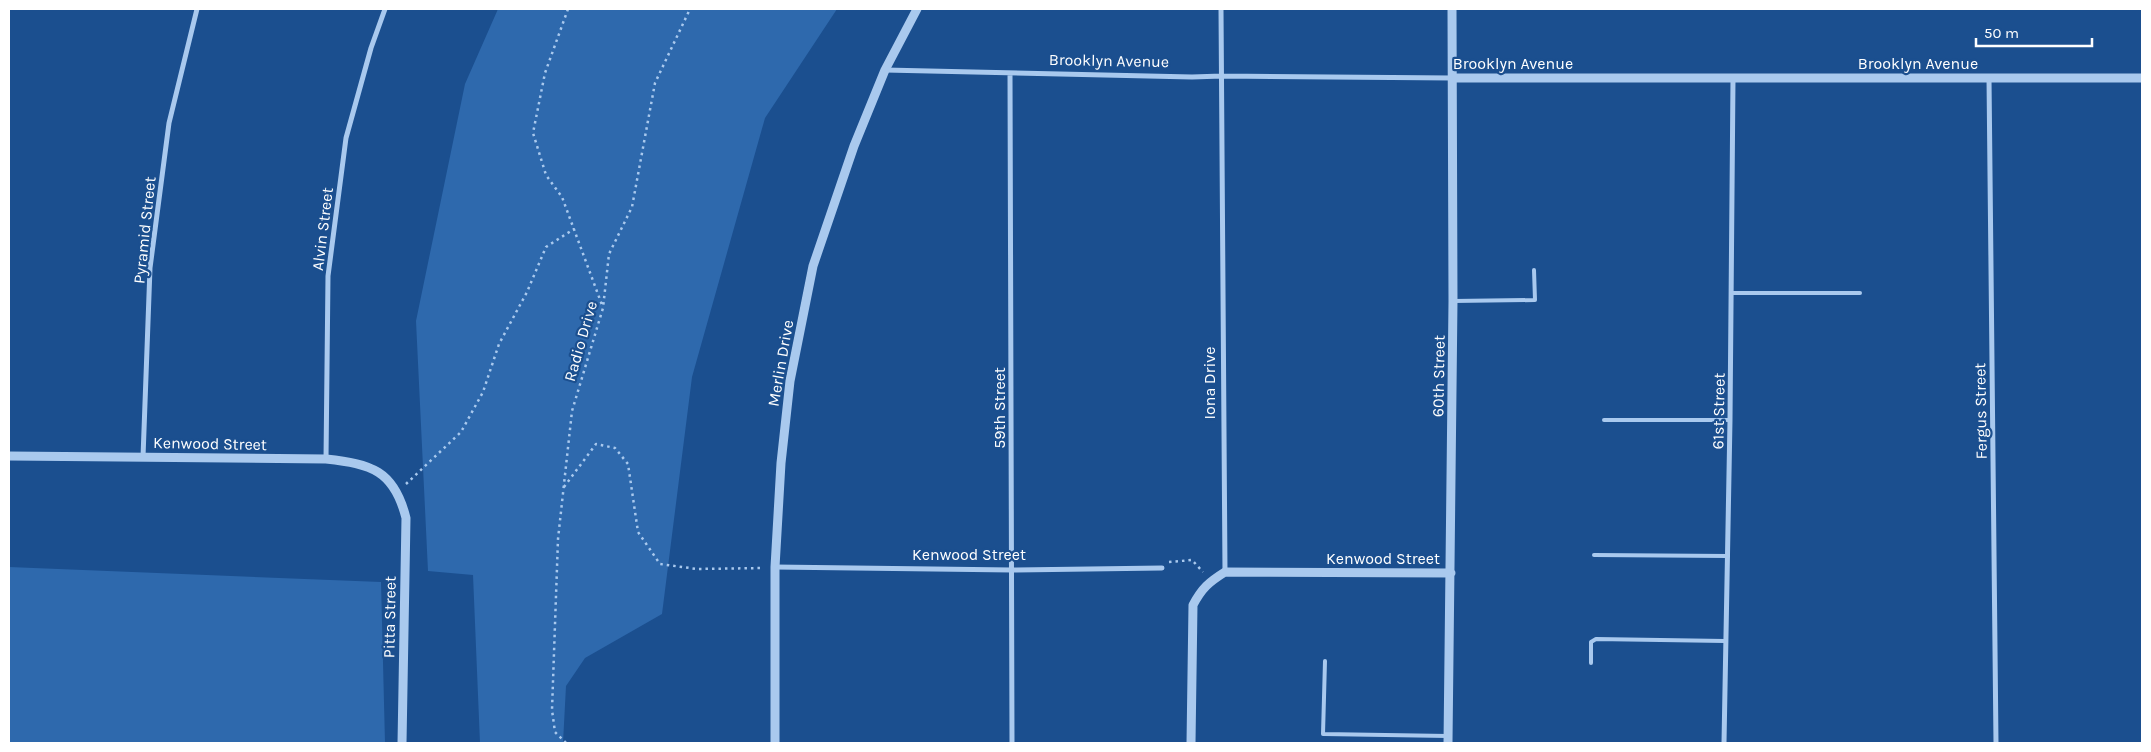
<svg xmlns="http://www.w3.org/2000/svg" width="2151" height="752" viewBox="0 0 2151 752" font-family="Karla,sans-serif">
<rect width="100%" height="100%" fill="#1b4f8f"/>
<path fill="#2e69ad" d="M498,9h339l-72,109 -73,259 -30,237 -77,44 -19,28 -3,57h-83l-7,-168 -45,-4 -12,-250 49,-237z
M9,567l372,15 4,161h-376z"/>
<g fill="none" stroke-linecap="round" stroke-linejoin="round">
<path stroke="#a9c9ee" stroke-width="2.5" stroke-dasharray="2.5 4" stroke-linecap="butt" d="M568,9l-23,64 -12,60 13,42 16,22 40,108
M406,484l55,-52 22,-40 16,-48 28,-52 19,-45 28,-18
M564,487l32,-43 19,4 13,16 10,68 22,32 37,5 66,-1
M1169,562l23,-2 11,12
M566,743l-11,-11 -3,-22 6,-171 14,-128 31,-103 6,-54 23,-47 23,-124 35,-74"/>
<path stroke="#a9c9ee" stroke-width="4" d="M1732,293h128
M1453,301l82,-1 -1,-30
M1604,420h126
M1594,555l134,1
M1325,661l-2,73 125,2
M1591,663v-21l5,-3 129,2"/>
<path stroke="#a9c9ee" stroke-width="5" d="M1221,9l4,563
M885,70l307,7 30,-1 230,2
M1010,73l2,670
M1989,78l7,665
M143,457l7,-189 19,-145 28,-114
M326,459l2,-183 18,-138 25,-90 14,-39
M775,567l237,3 150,-2
M1724,743l6,-323 3,-341"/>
<path stroke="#a9c9ee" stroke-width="9" d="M1452,78h690
M9,456l317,3c45,5 68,11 80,59l-4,225
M775,743v-176l6,-104 9,-82 23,-115 41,-120 31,-76 32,-61
M1191,743l2,-138c9,-17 16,-23 32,-33l226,1
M1448,743l5,-442 -1,-292"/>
</g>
<g text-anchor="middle" stroke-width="4.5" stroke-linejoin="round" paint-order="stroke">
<g font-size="16" fill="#fff" stroke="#1b4f8f">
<text transform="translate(1109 60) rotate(1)" y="6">Brooklyn Avenue</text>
<text x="1513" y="69">Brooklyn Avenue</text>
<text x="1918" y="69">Brooklyn Avenue</text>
<text transform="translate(322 229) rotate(-83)" y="6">Alvin Street</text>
<text transform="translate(144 230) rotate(-84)" y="6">Pyramid Street</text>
<text transform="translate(580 341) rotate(-74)" y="6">Radio Drive</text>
<text transform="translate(780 363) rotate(-80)" y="6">Merlin Drive</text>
<text transform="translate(1438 376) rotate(-89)" y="6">60th Street</text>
<text transform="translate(1209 383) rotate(-90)" y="6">Iona Drive</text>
<text transform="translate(999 408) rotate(-90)" y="6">59th Street</text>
<text transform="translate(1718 411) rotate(-89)" y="6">61st Street</text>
<text transform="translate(1980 411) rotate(-91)" y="6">Fergus Street</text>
<text transform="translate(210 443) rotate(1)" y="6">Kenwood Street</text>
<text x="969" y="560">Kenwood Street</text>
<text x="1383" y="564">Kenwood Street</text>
<text transform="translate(389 617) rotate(-89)" y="6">Pitta Street</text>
</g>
</g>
<rect width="2151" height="752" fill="none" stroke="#ffffff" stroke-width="20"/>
<path d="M1976 38v8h116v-8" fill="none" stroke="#ffffff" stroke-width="2.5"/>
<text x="1984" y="38" font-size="15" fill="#ffffff" stroke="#1b4f8f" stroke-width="4" paint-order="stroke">50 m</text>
</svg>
